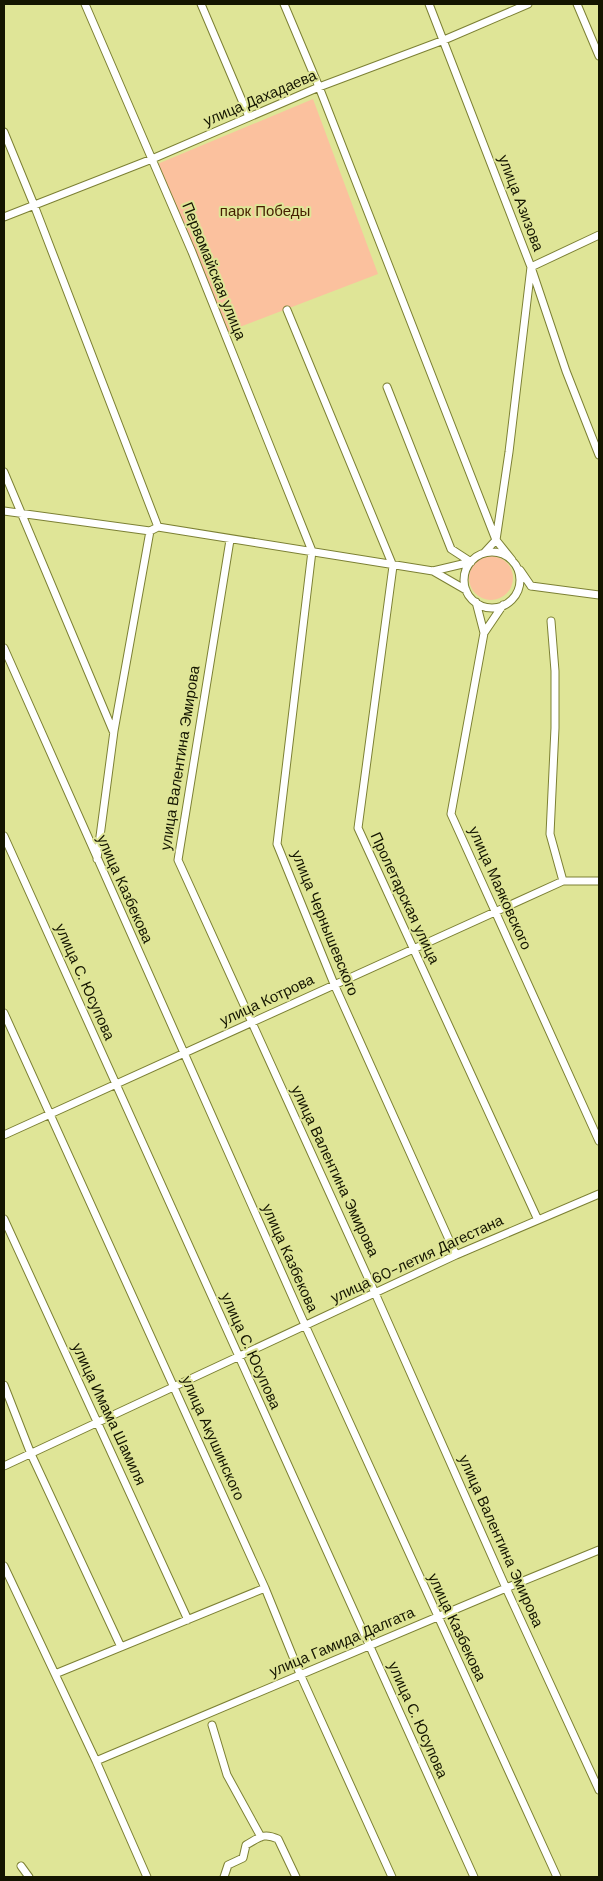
<svg xmlns="http://www.w3.org/2000/svg" width="603" height="1881" viewBox="0 0 603 1881" font-family="'DM Sans',sans-serif">
<rect width="100%" height="100%" fill="#dfe597"/>
<path fill="#fbc19e" d="M313,99l65,175 -154,59 -69,-168z
M469 578a22 22 0 1 1 44 0a22 22 0 1 1-44 0Z"/>
<g fill="none" stroke-linecap="round" stroke-linejoin="round">
<g stroke="#7c8034" stroke-width="9">
<path id="minor" d="M85,4l107,248 120,299 -35,293 57,140 122,271
M201,4l48,113
M284,4l35,83 177,453 16,20
M429,4l102,263 -22,185 -13,88
M577,4l22,52
M4,132l30,73 124,322
M4,217l148,-58 167,-72 125,-47 84,-36
M599,235l-68,32 35,104 33,84
M287,310l106,256 -35,262 180,392
M387,387l64,162 20,13
M4,472l109,259
M4,511l146,20 8,-4 275,44 38,-9
M230,540l-52,320 197,433 131,295 93,202
M464 580a28 28 0 1 1 56 0a28 28 0 1 1-56 0Z
M484,553l12,-13
M520,570l11,16
M433,571l33,19
M531,586l68,9
M476,602l8,31 19,-28
M551,621l4,50v57l-5,106 13,47
M484,633l-33,181 148,327
M4,648l301,677 252,552
M4,836l470,1041
M97,859l17,-128 36,-200
M4,1013l261,575 35,86 92,203
M4,1135l559,-254h36
M4,1219l184,401
M4,1385l27,69 90,193
M4,1466l452,-211 143,-61
M4,1566l92,195 51,116
M55,1674l210,-86
M212,1725l15,50 34,62
M96,1761l410,-173 93,-38
M21,1866l8,11
M224,1877l4,-12 15,-7 3,-13c13,-7 17,-13 32,-6l18,38"/>
</g>
<use href="#minor" stroke="#fff" stroke-width="7"/>
</g>
<g text-anchor="middle" stroke-width="4" stroke-linejoin="round" paint-order="stroke">
<g font-size="15" fill="#141500" stroke="#dfe597">
<text transform="translate(260 98) rotate(-23)" y="5">улица Дахадаева</text>
<text transform="translate(521 203) rotate(69)" y="5">улица Азизова</text>
<text transform="translate(214 271) rotate(68)" y="5">Первомайская улица</text>
<text transform="translate(180 758) rotate(-81)" y="5">улица Валентина Эмирова</text>
<text transform="translate(500 888) rotate(66)" y="5">улица Маяковского</text>
<text transform="translate(125 889) rotate(66)" y="5">улица Казбекова</text>
<text transform="translate(405 898) rotate(65)" y="5">Пролетарская улица</text>
<text transform="translate(325 923) rotate(68)" y="5">улица Чернышевского</text>
<text transform="translate(85 982) rotate(66)" y="5">улица С. Юсупова</text>
<text transform="translate(267 1000) rotate(-25)" y="5">улица Котрова</text>
<text transform="translate(335 1171) rotate(65)" y="5">улица Валентина Эмирова</text>
<text transform="translate(290 1258) rotate(66)" y="5">улица Казбекова</text>
<text transform="translate(417 1259) rotate(-25)" y="5">улица 60-летия Дагестана</text>
<text transform="translate(251 1351) rotate(66)" y="5">улица С. Юсупова</text>
<text transform="translate(109 1414) rotate(65)" y="5">улица Имама Шамиля</text>
<text transform="translate(213 1438) rotate(66)" y="5">улица Акушинского</text>
<text transform="translate(501 1541) rotate(66)" y="5">улица Валентина Эмирова</text>
<text transform="translate(457 1627) rotate(65)" y="5">улица Казбекова</text>
<text transform="translate(342 1642) rotate(-23)" y="5">улица Гамида Далгата</text>
<text transform="translate(418 1720) rotate(66)" y="5">улица С. Юсупова</text>
</g>
<g font-size="15" fill="#461e01" stroke="#dfe597">
<text x="265" y="216">парк Победы</text>
</g>
</g>
<rect width="603" height="1881" fill="none" stroke="#141500" stroke-width="10"/>
</svg>
